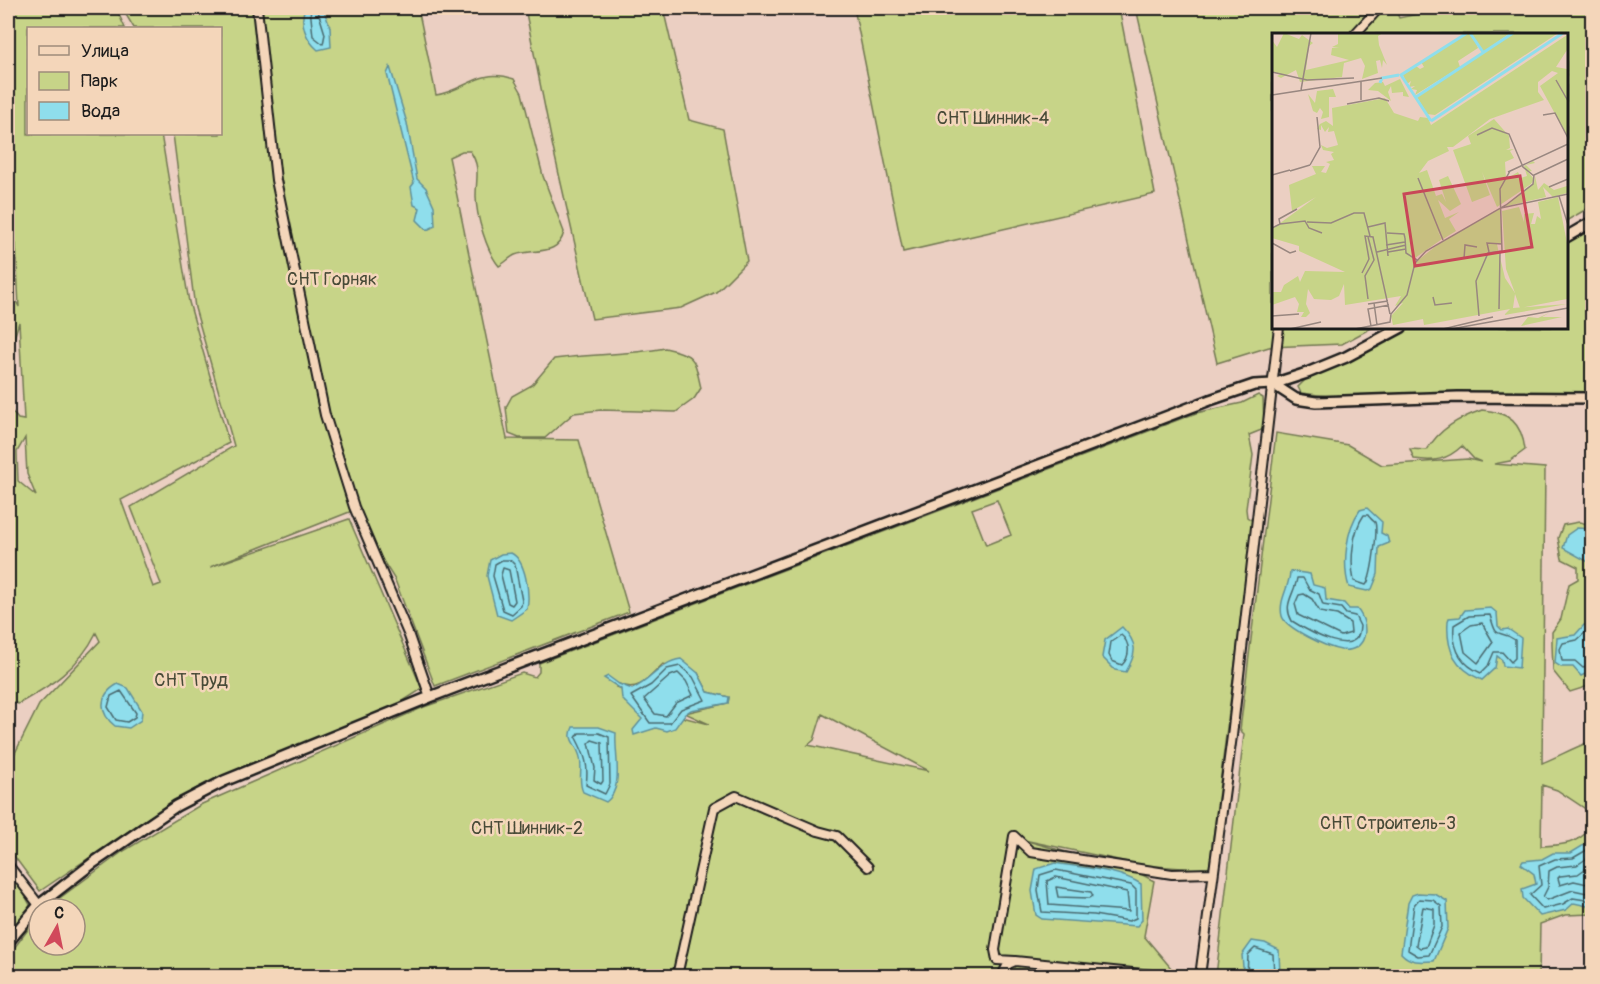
<svg xmlns="http://www.w3.org/2000/svg" width="1600" height="984" viewBox="0 0 1600 984" font-family="Pangolin,sans-serif">
<rect width="100%" height="100%" fill="#ebcfc2"/>
<filter id="ink" filterUnits="userSpaceOnUse"><feTurbulence type="fractalNoise" baseFrequency=".0167" numOctaves="2"/><feDisplacementMap in="SourceGraphic" scale="12" xChannelSelector="R" yChannelSelector="G"/><feConvolveMatrix kernelMatrix="1 2 1 2 8 2 1 2 1" color-interpolation-filters="sRGB"/></filter>
<g filter="url(#ink)">
<path fill="#c7d488" stroke="#727852" stroke-width="1.5" fill-rule="evenodd" d="M13,8h103l9,20h-97v106h133l28,168 40,141 -108,57 32,87 8,-3 -30,-77 103,-61 -39,-138 -22,-174h47v-106h-86l-12,-20h296l18,87c31,-5 43,-28 78,-16l8,14 21,83 21,56c-6,25 -29,16 -49,23 -5,2 -10,8 -16,11 -12,-14 -23,-50 -23,-70 0,-18 5,-29 -6,-45h-8l-13,6 58,282 72,1 50,172 -194,74 -40,-106 -43,-69 -142,56 139,-48 73,170 -30,19 -193,79 -51,31 -108,73 -32,-43v-81l31,-62 61,-64 -4,-8c-17,35 -46,53 -78,71l-10,-4v-293l10,12 6,1 -5,-98 -11,36v-139l7,9 -2,-61 -2,7h-3v-34l5,13zM15,244h1l3,63 -8,-16zM25,438l2,36 9,22 -18,-15 -1,-29z
M525,8h138l26,112 34,9 24,132 -31,31 -35,16 -89,11 -39,-171z
M854,8h265l36,186 -252,58z
M1136,8h259l4,10 47,-10h146v198l-26,15v-187h-293v293h100l-31,17 -73,3 -52,16z
M1592,228v166l-141,-2 -123,4 -27,-3 -3,-6 9,-9 48,-21 58,-30h153v-84z
M665,348c32,7 29,11 36,40l-7,11 -18,13 -75,-2 -27,3 -29,25h-26l-10,-4 -3,-27 6,-11 20,-11 22,-26c37,-5 74,-4 111,-11z
M1258,395l5,3 1,31 -15,6 4,20 -7,54 1,8 6,4 -44,349 -67,-5 -118,-25 113,32 17,9 -10,55 27,32 -1,8h-1162v-20l31,-41v30h36v-36h-30l77,-57 80,-48 222,-97 98,-34 13,4 4,-5v-9l657,-250 46,-10zM997,500l14,35 -25,10 -14,-36zM663,664l35,9 10,19 21,5 -1,6 -43,10 24,11 -84,-22 -4,-13 -5,-2 3,-3c20,10 31,-8 44,-20zM822,714l107,57 -121,-26 6,-5z
M1482,410c27,2 40,13 43,40l-15,11 -16,3 51,4 -3,295c17,-7 33,-16 50,-22v173l-27,1 -25,9 -1,52h-323l28,-242 -4,-4 36,-297 72,12 34,20 86,-6 13,3 -7,-3 -12,-13c-15,14 -27,16 -48,13l-4,-10 17,1c12,-21 32,-32 55,-40zM1542,785l15,5 30,20 4,18c-15,17 -29,17 -50,18z
M1579,522l13,3v160l-22,7 -17,-21 -1,-27v-12l9,-13 8,-35 9,-5v-12l-16,-8 -4,-21 5,-13z
M8,865l22,40 -22,39z"/>
<path fill="#8fdeec" stroke="#619099" stroke-width="1.5" d="M305,8h18l7,19 1,20 -13,3c-12,-10 -19,-28 -13,-42z
M390,67l17,56 10,56 9,9 8,18 1,20 -8,4 -10,-10 3,-12 -6,-3 -3,-18 3,-4 -27,-109z
M1367,508l15,14 -1,11 6,3 2,7 -10,4 -1,27 -6,15 -5,2 -18,-4c-7,-22 -3,-58 11,-77z
M1577,528l15,1v35l-29,-16 4,-13z
M511,553c15,7 19,41 16,56l-16,11 -14,-5 -10,-39 3,-16 11,-6z
M1290,571l20,3 3,11 12,3 1,12 18,3 5,6h8c14,17 10,44 -16,41 -13,-2 -56,-22 -59,-34 -4,-16 8,-29 8,-45z
M1491,608l6,5 1,13 4,4 6,-1 13,9 -2,30 -16,-2 -1,-6 -5,-4 -2,12 -13,12c-27,-12 -36,-30 -34,-59l1,-3 11,-1 5,-7z
M1584,625l7,1 1,3 -2,43 -9,4 -8,-9h-12l-6,-4 2,-25 18,-3z
M1122,627c16,16 15,26 4,45l-11,-2 -13,-13 3,-17z
M681,659l17,14 10,19 21,5 -1,6 -37,7 -6,4 -10,14 -8,3 -11,-3 -22,7 -1,-5 9,-11 -20,-20 -1,-10 -17,-11 4,-2 11,8 13,5c20,-8 27,-27 49,-30z
M118,684l10,4 14,23 -1,9 -12,8 -14,-2c-16,-13 -17,-31 3,-42z
M573,727h26l17,6c-2,21 9,54 -10,69l-23,-10c-6,-12 1,-25 -4,-38 -4,-12 -12,-14 -6,-27z
M1592,840v67l-18,-4 -8,7 -26,6 -17,-18 -1,-9 14,-5 -2,-10 -13,-10 2,-3 19,-2 11,-6h18z
M1055,863c27,5 62,6 86,21l1,36 -5,6 -95,-7 -6,-4 -4,-24 4,-22z
M1418,893l17,1 12,7 1,27 -14,33c-13,1 -24,2 -33,-8l7,-50 4,-8z
M1252,941l13,2 14,7 1,26h-40l3,-9 -1,-12z"/>
<g fill="none" stroke-linecap="round" stroke-linejoin="round">
<path stroke="#4a6a6f" stroke-width="1.5" d="M310,8l3,28 10,8 2,-10 -8,-26
M1364,515h4c0,1 6,7 7,7 3,8 -3,56 -9,63l-12,-4c-4,-19 -2,-49 10,-66z
M502,560h8l5,5 7,36 -1,5 -9,8 -9,-4 -10,-34 2,-12z
M503,568l6,2 6,31 -3,4 -4,-2 -7,-28z
M1297,578h6l6,11 10,5 4,11 18,3 5,6 9,2 5,10c0,36 -54,4 -68,-5 -10,-17 3,-27 5,-43z
M1304,594l8,5 8,13 17,3 13,8 1,10 -10,3 -43,-21 -3,-11 4,-9z
M1490,615c8,28 6,12 25,25v18l-4,4 -9,-10h-8l-6,14 -7,7c-21,-9 -29,-26 -27,-48l15,-9z
M1482,623l11,19 -15,21 -13,-11 -4,-20 10,-7z
M1592,632h-6l-9,8 -14,3 -3,6 2,12h13l8,7 9,-3
M1121,635c10,8 9,22 1,30l-10,-4 -3,-6 2,-13z
M680,666l13,11 12,23 -24,9 -11,14h-20l-19,-27 20,-11 16,-16z
M678,673l8,8 7,14 -17,8 -10,13 -11,-2 -11,-15 26,-23z
M121,691l15,22 -1,4 -8,5 -11,-2 -8,-13 3,-11z
M579,733h20l10,4 1,47 -5,10 -19,-9c3,-20 -1,-30 -10,-47z
M592,740l10,3 1,38 -2,3 -7,-4 1,-12 -6,-25z
M1592,847l-19,11 -18,1 -16,7 2,19 -11,10 13,14 20,-5 10,-6 19,3
M1592,855l-15,10 -20,2 -8,4 -1,16 -5,10 4,3 26,-10 19,4
M1592,864l-14,10 -18,2 -2,2 2,7 14,-4 18,4
M1056,870l75,15 5,5v28l-7,3 -35,-6 -52,-3 -4,-22 2,-15z
M1056,877l71,15 2,19 -80,-6 -2,-24z
M1056,887l35,5 2,4 -3,2 -32,-1z
M1419,899l14,1 8,6 1,21 -13,28 -11,1 -10,-6 6,-45z
M1423,907l11,2v16l-8,22 -6,1 -4,-3z
M1247,976l1,-21 7,-7 18,6 1,22"/>
<g stroke="#1c1c1c" stroke-width="12">
<path id="minor" d="M257,8l19,172 49,235 29,92 55,129 21,61
M1355,34l24,-26
M8,865l31,40
M1015,961l-18,-1 -2,-10 19,-114 17,16 141,22 40,-1
M677,976l37,-168 22,-12 82,35 19,5 31,31
M1002,976l6,-12 7,-3 147,15
M1200,976l32,-240 47,-409"/>
</g>
<g stroke="#1c1c1c" stroke-width="14">
<path id="tertiary" d="M1566,237l26,-15
M1273,384l23,15 20,3 142,-5 134,1
M8,942l31,-37 54,-42 83,-57 48,-25 206,-84 780,-297 44,-15 19,-1 34,-11 39,-16 56,-30"/>
</g>
<use href="#minor" stroke="#f4d6ba" stroke-width="8"/>
<use href="#tertiary" stroke="#f4d6ba" stroke-width="9"/>
</g>
</g>
<g text-anchor="middle" stroke-width="5" stroke-linejoin="round" paint-order="stroke">
<g font-size="18" fill="#474a37" stroke="#f4d6ba">
<text x="993" y="124">СНТ Шинник-4</text>
<text x="332" y="285">СНТ Горняк</text>
<text x="191" y="686">СНТ Труд</text>
<text x="1388" y="829">СНТ Строитель-3</text>
<text x="527" y="834">СНТ Шинник-2</text>
</g>
</g>
<g transform="translate(1272 33)">
<rect width="296" height="296" fill="#ebcfc2"/>
<path d="M12,0l15,6 3,-4 11,8 -4,3 -3,24 43,-10 -18,-5 1,-7 7,-1h-7l6,-3v-11h45l-5,3 1,9 8,20 -4,-5 -1,8 -2,-8 -4,1 2,12 -16,6 3,-13 -4,-8 -17,5 -2,14 -42,5 -4,-12 -15,8 -4,-2 4,-2 -9,-2v-32l5,7zM196,0h42l-27,19 -8,-11 3,7 -20,13 2,6 -45,28 2,-5 -6,-1 4,-3 -6,1 2,-6 -4,3 -4,-9 13,-9 4,3 4,-2 -3,-5zM241,0h45l-123,82 -8,-1 -10,-17zM295,2v15l-11,17 11,2v67l-27,-50 18,-13 -6,-2 -14,11v10l6,8 -54,19 -37,28h-6l2,4 -21,10 -9,12 8,-3 9,26 6,-2 4,8 -7,-22 9,-4 13,28 -11,7 -12,-11 7,18 14,-6 -10,7 7,12 -13,8 -6,-9 5,9 -27,19 2,3 24,-19 59,-33 2,35h-5l1,5 7,29 10,15 -9,-24 -4,-58 17,-4 5,15v-8l10,-1 -3,11h4l2,-8 4,3 -3,-17 20,-5 9,46v56l-47,9 -5,-14 -2,14 54,-4 -63,11 6,-6 -86,16 -1,-6 -30,6 -2,-9 12,-13 -8,3 6,-10 -56,9 -1,-21 -5,12 -8,4 -17,-1 -6,-10 -2,15 4,9 -4,4h-5l3,-5h-7l2,-8 -4,-7 -23,8v-13h9l3,-7 14,-9 2,6 5,-11 40,1 -46,-21v-5l-27,-8v-9l44,-32 -24,14 -3,-26 27,-11 -4,-8h13l-4,6 5,1 4,-9 -4,-2 8,-2 -3,-6 3,-2 -11,-2 -2,-5 6,3 11,-3 -4,-14 -6,1 1,-5 -4,5 -4,-7v5l-4,-1 3,-5 6,-3 7,5 -1,-18 53,-10 9,15 24,8 2,-4 8,1 3,7zM128,46l9,18 -6,-1v-4l-11,1 -1,-7 -3,6 3,9 -13,-10 -10,-1 7,-7 8,-1 2,4zM61,56l3,8h-7v20l-8,2 2,-7 -3,-4 -3,5 -4,-2 -5,-17 7,9 2,-12zM222,86l15,17 1,12 -4,2 8,-1 -4,2 4,7 -9,4 1,17 12,-7 3,6 6,-2 -3,-10 9,-5 2,2 -9,2 6,6 -4,1 6,7 -3,5 -34,23 -15,-35 8,23 -18,7 -19,-52 18,-6 -3,-8zM263,143l3,14 6,-7 10,7 13,-4v7l-14,4 -10,-10 3,10 -43,10 31,-24zM277,280l-7,4h20l-41,9 7,-9 10,1z" fill="#c7d488"/>
<path fill="none" stroke="#8fdeec" stroke-width="3" d="M198,0l13,19M108,50l2,-5 17,-3M144,64l97,-64M159,88l-30,-46 66,-42M159,88l132,-88"/>
<path fill="none" stroke="#988780" stroke-width="1.5" d="M0,39l35,8 47,-2M284,47l12,21M29,57l10,-57M0,62l110,-17M89,67v-19M75,71l32,-6 10,3M271,82l12,-2 13,25M205,102l15,-7 17,6 14,33 11,9M38,132l10,-18 -3,-30M18,138l20,-6M236,139l60,-28M0,142l18,-5M146,145l25,62M277,154l19,-8M287,163l9,29M229,175l67,-14M35,189l24,1 23,-10h10l6,23M8,191l-1,-5 18,-10M96,194l17,-4 3,33M0,195l8,-4 25,-3 4,7 13,5M115,200l17,1 1,4M133,205l1,15 11,7M0,210l18,10 6,-2M114,212l19,-3M105,219l29,-7M116,219l18,-3M217,219l-2,-9 15,1M192,226l1,-14 12,2M90,240l7,-14 -4,-23 8,1 17,77M161,264l2,8 17,-2M96,266l-3,-23 9,-16 -6,-23M102,270l3,22M96,271l20,-3M227,276l1,-57M0,283l27,-2M207,283l-3,-35 12,-28 14,-2 -2,-62 10,-18M99,293l-3,-17 21,-4M18,296l31,-7M83,296l35,-7 1,-8 16,-19 8,-32 11,-12 80,-46 27,-21 1,-9 34,-16M171,296l50,-12M179,296l117,-21"/>
<path fill="#c84758" fill-opacity="0.15" stroke="#c84758" stroke-width="3" d="M248,143l12,71 -117,19 -11,-72z"/>
<rect width="296" height="296" fill="none" stroke="#1c1c1c" stroke-width="3"/>
</g>
<rect width="1600" height="984" fill="none" stroke="#f4d6ba" stroke-width="30"/>
<rect x="15" y="15" width="1570" height="954" fill="none" stroke="#1c1c1c" stroke-width="2" filter="url(#ink)"/>
<rect x="27" y="27" width="195" height="108" fill="#f4d6ba" stroke="#9e8c7b" stroke-width="1.5"/>
<rect x="39" y="46" width="30" height="9" fill="#f4d6ba" stroke="#9e8c7b" stroke-width="1.5"/>
<text x="81" y="57" font-size="18" fill="#1c1c1c">Улица</text>
<rect x="39" y="72" width="30" height="18" fill="#c7d488" stroke="#9e8c7b" stroke-width="1.5"/>
<text x="81" y="87" font-size="18" fill="#1c1c1c">Парк</text>
<rect x="39" y="102" width="30" height="18" fill="#8fdeec" stroke="#9e8c7b" stroke-width="1.5"/>
<text x="81" y="117" font-size="18" fill="#1c1c1c">Вода</text>
<g transform="translate(57 927) rotate(9)"><circle r="28" fill="#f4d6ba" stroke="#9e8c7b" stroke-width="1.5"/>
<path d="M0-4.5L10 22L0 15L-10 22Z" fill="#d1495b"/>
<text y="-9" font-size="16" font-weight="bold" text-anchor="middle" fill="#1c1c1c">С</text>
</g>
</svg>
